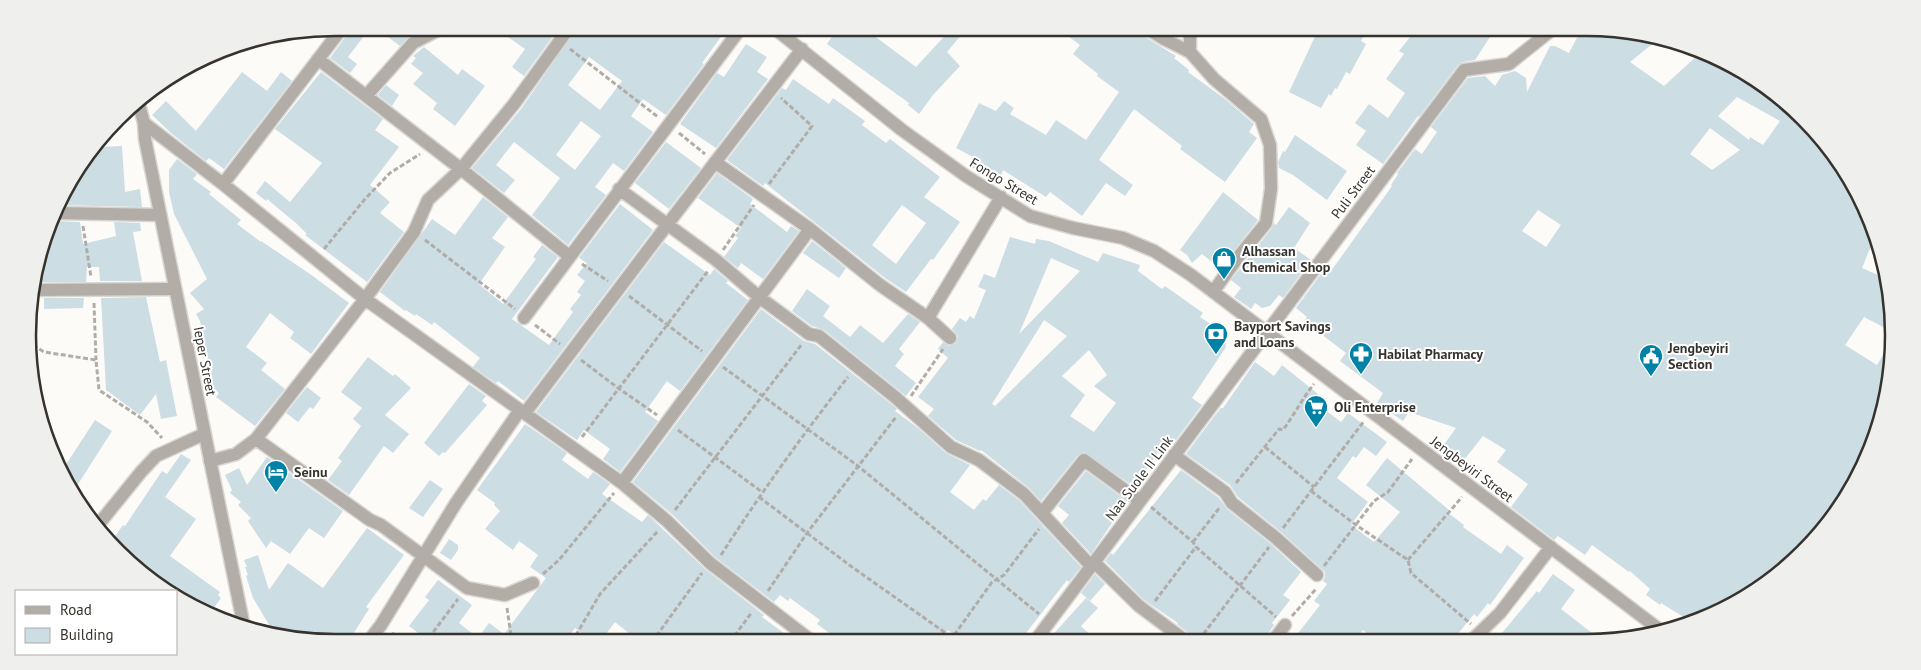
<svg xmlns="http://www.w3.org/2000/svg" width="1921" height="670" viewBox="0 0 1921 670" font-family="'PT Sans',sans-serif">
<rect width="100%" height="100%" fill="#fdfbf8"/>
<path fill="#ccdde4" fill-rule="evenodd" d="M350,28h20l-22,29 9,7 -7,9 -20,-15 18,-25z
M376,28h34l-3,5 3,2 -10,11z
M495,28h64l-35,48 -12,-9 13,-18z
M577,28h137l9,6 -21,29 2,1 -38,51 -23,-16 -12,17 22,16 -29,39 -11,-8 -18,24 11,8 -38,50 -36,-30 28,-37 -46,-36 -18,23 19,15 -11,13 -32,-25 49,-59zM589,57l33,24 -22,29 -32,-25zM581,121l20,15 -26,34 -19,-15z
M822,28h57l-6,7 43,32 36,-39h5l6,5 -16,19 13,14 -27,29 -14,19 -11,-9 1,-2 -82,-59 6,-9z
M1057,28h79l6,7 34,21 -2,2 15,12 -1,2 37,27 29,25 -5,8 8,6 -32,44 -45,-33 2,-3 -48,-37 -35,51 34,25 -8,11 -19,-13 -24,33 -32,-24 -4,5 -43,-27 -3,8 -29,-11 4,-9 -19,-10 23,-45 17,8 8,-10 10,7 -4,6 36,21 10,-15 30,20 33,-48 -22,-16 1,-2 -25,-20 7,-9z
M1319,28h49l-7,13 5,3 -16,30 -4,-2 -9,17 -2,-1 -4,8 -2,-2 -8,14 -32,-16z
M1417,28h79l-21,32 -12,2 -5,3 -39,52 -1,-1 -35,48 -27,-19 10,-14 -11,-8 14,-19 19,14 17,-25 -19,-14 18,-25 -5,-3z
M1582,28l79,9 -31,25 34,24 35,-32 39,20 -3,4 37,20 4,-4 76,87 21,60 -11,27 23,10 -4,9 9,5 1,3 -2,35 -25,-13 -19,28 32,20 11,-19 -5,68 -23,56 -14,15 6,4 -59,72 -2,-1 -8,10 -61,41 -32,10 -29,-18 -1,2 -14,-10 4,-6 -20,-18 -1,1 -37,-27 -7,10 -27,-19 -4,4 -43,-33 17,-23 -31,-22 9,-12 -23,-14 -23,29 -20,-15 16,-22 -47,-16 -6,9 -26,-18 6,-10 -43,-32 6,-8 -42,-32 3,-4 -11,-9 28,-38 4,3 3,-2 61,-85 -1,-1 7,-11 -1,-1 18,-24 7,5 15,-22 -6,-5 37,-49 17,-2 10,10 7,-11 13,-4 11,7 1,14 23,-46h5l14,7zM1737,97l43,24 -17,24 -13,-8 -1,3 -31,-24zM1710,128l30,22 -28,20 -22,-16zM1538,210l23,15 -15,22 -24,-16z
M746,44l21,13 -10,15 11,7 -52,69 -36,-24 37,-51 7,4z
M424,47l34,28 4,-6 23,17 -30,40 -22,-17 4,-6 -24,-19 10,-11 -12,-9 5,-6 -3,-2z
M242,72l25,19 14,-19 11,9 -68,88 -15,-11 -3,3 -35,-28 -19,-18 14,-14 30,30z
M321,72l62,47 -8,11 24,17 -29,38 20,17 -10,11 24,19 -37,50 -62,-47 2,-1 -10,-10 -30,-25 -1,2 -10,-8 9,-12 25,21 32,-39 -47,-34z
M793,79l36,25 4,-6 32,23 -3,4 24,18 4,-4 50,38 -16,20 36,25 -27,38 -2,-1 -25,33 -21,-14 -120,-95 -2,3 -36,-26 55,-72 4,2zM902,205l24,18 -30,41 -24,-19z
M386,85l13,10 -7,11 -14,-11z
M1295,135l52,36 -20,29 -34,-25 -14,-7 -1,-6 5,-11 2,1z
M666,142l35,26 -32,41 -34,-26z
M122,146l3,46 15,-3 2,18 -85,-2 2,-6 40,-52z
M177,159l20,15 -4,5 18,13 -2,2 32,26 -4,4 24,18v-1l49,33 39,29 -38,51 -21,-16 4,-6 -24,-19 -24,34 21,16 -6,7 24,19 -30,37 -39,-29 3,-4 -9,-6 -4,-21 3,-1 -9,-44 -4,-7 8,-5 -14,-16 17,-14 -33,-65 -5,-22v-22z
M717,173l36,26 -3,5 37,28 4,-6 8,5 -36,48 -22,-16 -3,5 -14,-11 14,-19 -3,-2 6,-8 -43,-30z
M1223,192l35,28 -38,48 -18,-14 -10,9 -5,-8 -7,-5z
M483,197l25,20 -16,21 13,9 -26,37 24,20 33,-45 -3,-2 9,-12 16,12 -46,62 37,26 24,-33 -3,-3 11,-14 -4,-3 8,-11 -8,-6 10,-12 -8,-5 41,-54 33,26 -129,171 -26,-20 -2,2 -23,-16 7,-9 -46,-36 -2,3 -16,-11 -1,2 -9,-6 -1,1 -25,-19 52,-73 23,16z
M1289,207l21,16 -16,25 17,12 -28,38 -4,-3 -9,11 -8,2 -7,-5 -4,6 -17,-12 7,-9 -10,-8 41,-52 2,-5 2,2z
M53,221l27,1 3,22 33,-8 -2,-14 26,1 1,8 -8,1 9,49h-42l-1,-14h-12l-1,15h-52z
M1010,237l25,7 1,-5 13,2 49,21 5,-9 37,12 -2,6 24,18 3,-3 38,27 -3,4 24,16 2,14 -34,51 10,7 -32,43 -6,-4 -17,24v5l-11,15 -52,-36 -6,3 -37,46 -12,-13 -48,-38 -1,1 -24,-11 -28,-24 6,-7 -16,-12 30,-39 -10,-9 5,-7 6,4 7,-3 2,-7 -6,-7 8,-11 6,4 4,-6 4,3 12,-29 -8,-3 6,-13 11,4zM1051,258l29,13 -61,63zM1044,320l23,16 -72,70 -3,-2zM1089,350l18,25 -13,11 22,17 -22,29 -24,-16 15,-21 -23,-19z
M812,241l34,27 -7,10 -36,-25z
M664,242l46,33 4,-6 14,12 -2,2 22,17 -68,91 -13,-10 -22,31 13,9 -38,51 -17,-13 7,-10 -26,-19 -7,10 -41,-28z
M807,289l23,17 -7,10 27,21 10,-12 23,18 25,-29 12,8 -21,27 5,5 -9,12 21,17 -10,13 -82,-66 -12,-4 -20,-15z
M146,297l14,65 6,-2 11,56 -16,3 -5,-25 -16,21 -34,-25 -5,-92z
M44,298h40l-1,10 -39,1z
M761,309l43,32 11,3 75,59 7,6 -2,2 23,17 28,25 24,12 -20,27 24,18 9,-11 3,2 13,-16 20,15 62,67 -12,15 -2,-2 -47,61h-58l-14,-11 -8,11h-100l-23,-17 3,-4 -30,-22 -2,3 -8,-6 -6,7 -59,-45 -42,-42 -40,-33z
M368,357l25,19 2,-2 16,14 -26,27 24,19 -16,19 -9,-7 -35,49 -21,-15 14,-19 -4,-3 23,-32 -8,-7 9,-11 -21,-16z
M1255,362l19,14 8,-11 36,29 -5,7 28,21 7,-9 39,29 -11,14 -12,-9 -8,11 -3,-2 -16,22 31,24 -17,23 23,17 26,-30 -34,-27 21,-27 62,52 -2,2 17,13 -1,2 38,27 6,-9 17,13 -34,47 -2,-2 -11,14 -3,-3 -21,26h-77l-13,-10 -8,10 -63,1 28,-36 -6,-4 13,-17 -4,-3 2,-4v-5l-44,-40 -43,-35 -8,-12 -44,-31 30,-40 5,-6h2z
M469,384l17,12 -4,5 5,4 -42,48 -2,-1 -4,4 -15,-13z
M307,387l14,11 -8,11 -3,-2 -12,15 -12,-9z
M95,420l17,11 -39,61 -10,-23z
M525,424l42,29 -5,7 26,19 5,-7 17,12 -8,10 40,28 6,-7 57,54 59,46 -2,2 34,25h-156l-25,-20 -15,20h-7l-18,-14 -11,14h-134l-21,-16 20,-26 -4,-3 13,-17 34,25 -13,18 19,15 11,-15 15,11 42,-56 -16,-11 8,-12 -19,-14 -6,9 -28,-21 15,-18 -6,-6 1,-2 -18,-13z
M181,454l10,6 -26,37 31,22 -26,37 50,36 -2,3 3,3 -10,14 -17,-8 1,-1 -15,-12h-16l-4,-5 5,-6 -39,-27 -13,-14 10,-14 2,1 37,-55 5,3z
M267,457l76,54 -19,27 -15,-10 -19,26 -19,-13 -5,7 -18,-27 3,-3 -13,-13 3,-3 -11,-9 2,-3 -7,-15 14,-7 8,17z
M1181,470l38,28 8,11 44,35 30,28 -18,23 7,5 -18,23 2,2 -11,16h-69l-3,-6 -14,-11 1,-1 -34,-23 -39,-39 6,-8 2,2z
M1086,471l41,30 -36,53 -29,-31 7,-8 -11,-9z
M430,480l13,9 -20,28 -14,-9z
M367,528l37,27 -38,52 3,2 -21,33h-13l-54,-7 -10,-7 -18,-30 -7,-22 2,-1 -3,-8h2l-3,-7 14,-5 11,35 19,-27 35,25z
M449,539l9,6v5l-7,10 -11,-7z
M1095,574l10,10 -15,17 -9,-8z
M1553,574l22,16 -14,19 40,31h-105l41,-49 2,2z
M1086,598l12,10 -17,18 16,15h-50z"/>
<g fill="none" stroke-linecap="round" stroke-linejoin="round">
<g stroke="#d9d7d3" stroke-width="15">
<path id="minor" d="M774,28l128,102 64,46 64,40 43,12 50,10 31,13 37,24 469,355
M1146,28l18,11 26,13
M1193,28l-3,3v21l24,27 47,40 9,26 1,44 -5,34 -27,33 -26,36
M318,59l143,110 108,87
M366,96l47,-53 29,-15
M144,123l79,61 142,115 257,184 45,38 43,42 103,79
M715,162l95,67 70,56 48,33
M223,184l119,-156
M619,189l97,71 43,37 50,37 10,2 76,61 56,50 28,13 45,34 67,72
M55,213l105,2
M32,290l143,-1
M524,318l217,-290
M950,338l-22,-20 73,-121
M525,413l142,-188 135,-176
M256,439l114,81 11,5 86,63 38,7 28,-12
M1174,455l51,37 7,11 44,35 41,37
M210,461l26,-7 20,-15 109,-140 49,-67 14,-32 33,-31 53,-65 55,-76
M622,483l188,-254
M1042,513l42,-53 56,41
M98,525l43,-53 15,-16 48,-22
M1094,562l45,44 47,35
M1472,640l28,-27 51,-66
M1035,641l429,-571 45,-6 45,-36
M1273,641l12,-16
M368,642l13,-17 75,-122 64,-93"/>
</g>
<g stroke="#d9d7d3" stroke-width="15">
<path id="tertiary" d="M138,101l6,22 1,16 99,488"/>
</g>
<path stroke="#b0ada9" stroke-width="3" stroke-dasharray="5 2.5" stroke-linecap="butt" d="M542,28l7,5
M570,49l88,68
M679,133l26,21
M769,184l43,-58 -31,-28
M83,226l8,51
M425,240l90,69
M324,249l41,-50 25,-26 30,-19
M723,250l31,-45
M582,264l26,17
M629,296l73,55
M94,303l2,57
M535,325l25,19
M33,345l11,7 52,8 3,30 48,32 15,16
M581,360l37,28 39,27
M723,367l135,99 181,148
M911,396l32,-47
M678,430l84,62
M582,437l126,-166
M1265,447l49,40
M1236,483l43,-54 4,1c11,-15 19,-31 31,-46
M1311,491l45,34 52,35 3,13 60,51
M759,497l93,70 105,74
M1151,507l42,35 3,5 80,70
M675,510l127,-166
M1283,528l81,-107
M1193,542l27,-35
M721,555c40,-62 82,-121 127,-178
M1408,560l54,-63
M1324,566l50,-65 14,-9 24,-33
M543,574l16,-14 55,-67
M768,591l39,-58 89,-116
M1155,601l41,-54
M507,608l5,34
M1292,616l24,-27
M392,633l12,9
M1057,634l9,7
M1199,640l70,-93
M950,641l42,-59 12,-7 35,-46
M422,642l12,-11 24,-32
M572,642l28,-48 58,-63
M652,642l50,-69
M730,642l22,-30"/>
<use href="#minor" stroke="#b2ada7" stroke-width="12"/>
<use href="#tertiary" stroke="#b2ada7" stroke-width="12"/>
</g>
<defs>
<g id="shop-pin" transform="scale(1.25)"><path d="M0 17L-7.5 6A9.5 9.5 0 1 1 7.5 6Z" fill="#0082a6" stroke="#fff"/><path d="M-5-2.5h2.3a2.7 3.5 0 0 1 5.4 0H5L5.5 6h-11ZM-1.5-2.5h3a1.5 2.3 0 0 0-3 0Z" fill="#fff"/></g>
<g id="bank-pin" transform="scale(1.25)"><path d="M0 17L-7.5 6A9.5 9.5 0 1 1 7.5 6Z" fill="#0082a6" stroke="#fff"/><path d="M-6-4H6V4H-6ZM0-2.3a2.3 2.3 0 1 0 0 4.6a2.3 2.3 0 1 0 0-4.6Z" fill="#fff"/></g>
<g id="pharmacy-pin" transform="scale(1.25)"><path d="M0 17L-7.5 6A9.5 9.5 0 1 1 7.5 6Z" fill="#0082a6" stroke="#fff"/><path d="M-2-6h4v4h4v4h-4v4h-4v-4h-4v-4h4Z" fill="#fff"/></g>
<g id="civic-pin" transform="scale(1.25)"><path d="M0 17L-7.5 6A9.5 9.5 0 1 1 7.5 6Z" fill="#0082a6" stroke="#fff"/><path d="M-.6-6.5H3V-4.5H.6V-3L4-1V1h2V6H-6V1h2V-1L-.6-3ZM-1.2 2.5V6h2.4V2.5Z" fill="#fff"/></g>
<g id="supermarket-pin" transform="scale(1.25)"><path d="M0 17L-7.5 6A9.5 9.5 0 1 1 7.5 6Z" fill="#0082a6" stroke="#fff"/><path d="M-6-5.5h2.5l.6 2H6L4.5 2H-2.5L-4.4-4H-6ZM-1.5 3.2a1.3 1.3 0 1 0 .1 0ZM3 3.2a1.3 1.3 0 1 0 .1 0Z" fill="#fff"/></g>
<g id="hotel-pin" transform="scale(1.25)"><path d="M0 17L-7.5 6A9.5 9.5 0 1 1 7.5 6Z" fill="#0082a6" stroke="#fff"/><path d="M-6-4.5h1.5V1H6V5H4.5V3h-9V5H-6ZM-4 0a1.8 1.8 0 1 1 3.6 0ZM.5 0V-2.5h3Q6-2.5 6 0Z" fill="#fff"/></g>
</defs>
<g fill-rule="evenodd">
<use href="#shop-pin" x="1224" y="259"/>
<use href="#bank-pin" x="1216" y="334"/>
<use href="#pharmacy-pin" x="1361" y="354"/>
<use href="#civic-pin" x="1651" y="356"/>
<use href="#supermarket-pin" x="1316" y="407"/>
<use href="#hotel-pin" x="276" y="472"/>
</g>
<g text-anchor="middle" stroke-width="4" stroke-linejoin="round" paint-order="stroke">
<g font-size="14" fill="#36322d" stroke="#fff">
<text transform="translate(1004 181) rotate(31)" y="5">Fongo Street</text>
<text transform="translate(1353 192) rotate(-53)" y="5">Puli Street</text>
<text transform="translate(205 361) rotate(79)" y="5">Ieper Street</text>
<text transform="translate(1472 469) rotate(37)" y="5">Jengbeyiri Street</text>
<text transform="translate(1139 478) rotate(-53)" y="5">Naa Suole II Link</text>
</g>
<g font-size="14" font-weight="bold" fill="#36322d" stroke="#fff" text-anchor="start">
<text x="1242" y="256">Alhassan<tspan x="1242" dy="16">Chemical Shop</tspan></text>
<text x="1234" y="331">Bayport Savings<tspan x="1234" dy="16">and Loans</tspan></text>
<text x="1668" y="353">Jengbeyiri<tspan x="1668" dy="16">Section</tspan></text>
<text x="1378" y="359">Habilat Pharmacy</text>
<text x="1334" y="412">Oli Enterprise</text>
<text x="294" y="477">Seinu</text>
</g>
</g>
<path d="M0 0H1921V670H0ZM335 36H1586A299 299 0 0 1 1885 335V335A299 299 0 0 1 1586 634H335A299 299 0 0 1 36 335V335A299 299 0 0 1 335 36Z" fill="#efefee" fill-rule="evenodd"/>
<path fill="none" stroke="#36322d" stroke-width="2.5" d="M335 36H1586A299 299 0 0 1 1885 335V335A299 299 0 0 1 1586 634H335A299 299 0 0 1 36 335V335A299 299 0 0 1 335 36Z"/>
<rect x="15" y="590" width="162" height="65" fill="#ffffff" stroke="#afadab"/>
<rect x="25" y="606" width="25" height="8" fill="#b2ada7" stroke="#afadab"/>
<text x="60" y="615" font-size="15" fill="#36322d">Road</text>
<rect x="25" y="628" width="25" height="15" fill="#ccdde4" stroke="#afadab"/>
<text x="60" y="640" font-size="15" fill="#36322d">Building</text>
</svg>
